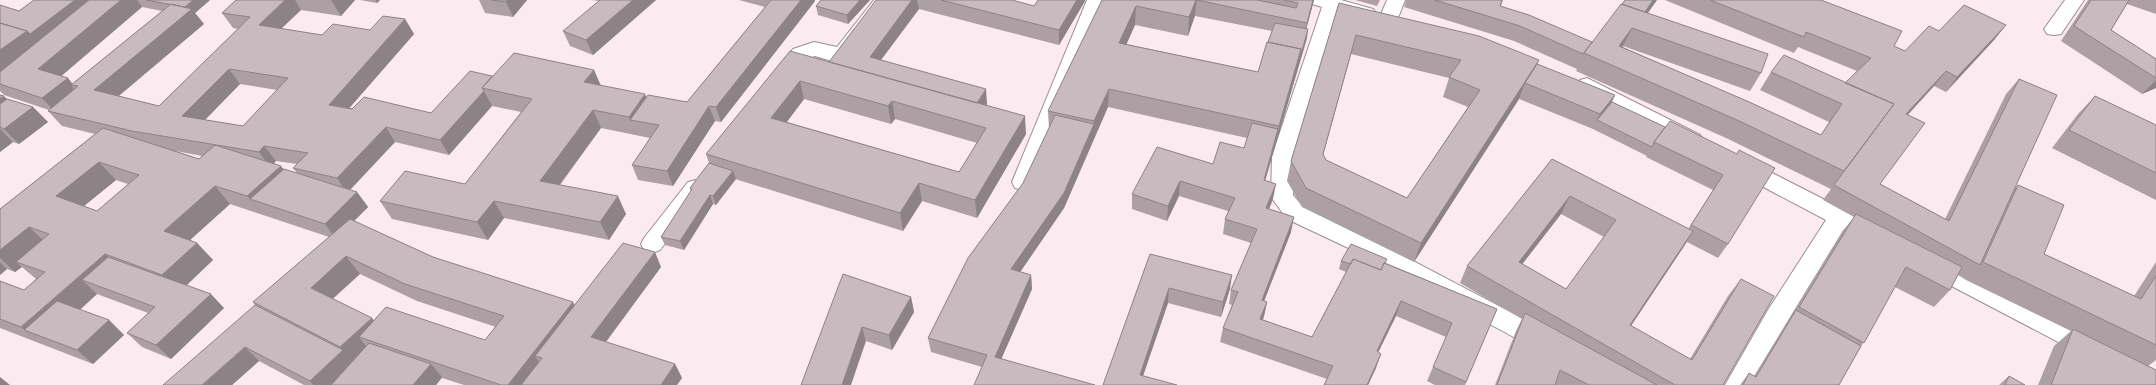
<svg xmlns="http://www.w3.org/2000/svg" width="2156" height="385" viewBox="0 0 2156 385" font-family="'Titillium Web',sans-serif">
<rect width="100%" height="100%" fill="#fbebf0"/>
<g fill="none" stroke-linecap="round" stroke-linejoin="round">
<g stroke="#9b8d91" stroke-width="2">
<path id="street" d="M874,0h19l-42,57 -16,5 -20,-6 -8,3 -18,23 -7,2 -7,-2 -3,-5 21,-28 21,-7 23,5z
M1087,0h18l-71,182 -3,6 -8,2 -8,-2 -3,-6z
M1310,0h31l32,9 3,4 -3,4 -7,2 -27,-7 -45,144 -1,39 10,12 72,34 177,93 3,7 -3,7 -9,3 -9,-3 -175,-95 -72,-34 -16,-22 1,-41 50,-149 -10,-3z
M1387,0h18l-9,23 -7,2 -7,-2 -3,-4z
M2065,0h19l-23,34 -7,1 -7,-1 -3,-5z
M1587,78l113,57 4,5 -4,5 -7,3 -7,-3 -106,-55 -3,-5 3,-5z
M1741,157l143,73 3,6 -3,6 -8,3 -32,-16 -58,95 -35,61h-26l43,-75 58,-90 -93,-49 -3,-6 3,-6z
M696,180l8,2 3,6 -3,6 -44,56 -8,3 -8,-3 -3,-6 3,-6 44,-56z
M1929,254l174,88 3,7 -3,7 -9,3 -9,-3 -164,-86 -4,-7 4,-7z"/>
</g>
<use href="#street" fill="#fff" fill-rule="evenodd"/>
</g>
<path fill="#ada0a4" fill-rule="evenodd" d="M34,0h176l-15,13 9,11 -86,72 41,10 79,-77 -5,-1 -11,-15 14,-13h119l-14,16 -40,-6 -20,19 41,6 48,-5 35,-11 9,15 -65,74 82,5 61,-37 102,-6 6,16 46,11 41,5 78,-95 -26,-7h76v1l-94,121 -6,-1 -42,65 -35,-6 -6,-15 18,-27 -49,-10 -41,57 66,29 -17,26 -105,-22 -16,22 -96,-21 -12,-18 85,-17 56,-72 -29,-6 -43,49 -54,-13 -45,48 7,2 11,15 -14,14 79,36 141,48 87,-38 -55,75 69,22 7,14 -5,7h-213l-22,-7 -6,7h-132l-45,-24 -27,24 23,-80 -2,-3 76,-65 -99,-33 -40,36 7,3 16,17 -26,25 37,23 -53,51 -29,-12 -15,-14 21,-20 -51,-19 -17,16 29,10 15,15 -31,29 -93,-36v-47l24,9 12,-11 -14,-12 -7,5 -8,-3 -7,6v-66l95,-75 -33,-8 -14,-15 1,-1 -45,-15 -4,-4v-86l19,6zM142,7l20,4 -90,73 -4,-6 -7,-2zM240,84l37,6 -34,36 -38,-6zM176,151l26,5 -3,3zM276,161l21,3 -4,4 4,5 -13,-4 -10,-6zM116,180l12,4 -31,27 -13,-5zM360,274l57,27 79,26 -11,13 -111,-19 -2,-3 -39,-19z
M360,0h20l-3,3z
M479,0h48l-14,17 -28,-4z
M591,0h65l-63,55 -23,-9 -7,-15 36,-30z
M821,0h49l-22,24 -30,-9 -2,-9z
M876,0h136l22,6 4,-6h47v1l-26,44 -140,-36 -38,51 106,44v1l39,29 -49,84 -55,-17 -19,30 -168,-52 -19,26 -3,-1 -29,46 -19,-5 -4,-8 30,-45 -1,-4 19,-25 -3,-9 84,-103 39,11zM804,99l87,25 4,-5 82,24 -18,29 -172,-50z
M1102,0h212l-8,29 1,9 -42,142 8,19 -4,10 22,23 -27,69 3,1 -3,14 -1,4 49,17 34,-65 -7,-3 2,-8 45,2 111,46 -32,76h-30l-8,-4 19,-44 -50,-21 -18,36 -2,16 -8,17h-44l3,-6 -107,-37 3,-14 9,-23 -3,-1 2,-14 20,-47 -28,-9 2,-15 3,-8 -49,-15 -12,25 -35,-12v-15l81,-30 31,-16 3,-10 -139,-31 -44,101 -44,64 11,3 1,14 -31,70 -19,8 -51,-15 -3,-14 95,-155 26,-54 -1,-18zM1195,16l77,15 -14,41 -132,-28 9,-19 53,11z
M1355,0h25l-3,6z
M1406,0h97l-2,6 91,36 65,-42 -9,13 113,60 -11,18 -127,-45v1l198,88 8,-13 -69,-32 11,-18 74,11 12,-12 -59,-24 -4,6 -129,-53h156l73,46 11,5 34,-20 67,-6 -12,15 -48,52 -12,-6 -26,29 -28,69 65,35 61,-125 13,-15 -4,109 3,-3 26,69 90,42 22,-34v98l-8,6 8,19h-118l16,-39 17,-15 -105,-51 -8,-5 -8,15 -16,17 -39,-20 -56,98h-99l9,-12 5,3 88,-144 12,-15 -31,-17 8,-11 -105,-51 -150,-67 1,-2 -63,-28 -110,-34z
M2088,0h68v14l-29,-10 -16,26 45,29v29l-14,6 -81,-53z
M1339,3l200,57 -2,4 78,31 -3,7 53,25 72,27 -9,90 -10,14 -31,-16 -56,84 59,33 38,-63 13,-17 -18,106h-228l21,-54 6,-12 -62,-36 7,-17 85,-107 136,70 25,-39 -67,-33 1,-1 -54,-27 -74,-30 -105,163 -112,-55 -15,-26 4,-20zM1351,54l98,24 -6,19 25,10 -61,91 -81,-38 -3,-5zM1561,214l43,23 -38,52 -44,-25z
M0,95l7,4 26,8 15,15 -29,22 -6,-2 -13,10z
M2095,96l61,29v75l-104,-52 26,-34z
M1150,254l80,35 -9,28 -53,-14 -25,72 -40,10z
M843,274l68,23 3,15 -22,38 -26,-9z
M2009,376l16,9h-26z"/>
<path fill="#8d8286" d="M75,0h32l-107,80v-30l27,-19z
M121,0h16l5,7 -90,77 -14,-15z
M193,0h17l-15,13 9,11 -97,82 -13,-16z
M285,0h10l6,10 -32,30 -10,-15z
M331,0h24l-14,16z
M376,0h4l-3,3z
M507,0h20l-14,17 -7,-15z
M633,0h23l-63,55 -7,-15z
M801,0h14v1l-94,121 -5,-15z
M860,0h10l-22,24 -1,-9z
M912,0h5l2,9 -47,63 -2,-15z
M1077,0h8v1l-26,44v-15z
M1196,0h1l-2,15 -7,21 1,-19z
M1313,0h1l-10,38 3,-15z
M1653,0h4l-22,30 8,-15z
M1136,6l-1,19 -16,36v-18z
M405,19l9,15 -75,86 -10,-15z
M2006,25l-12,15 -48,52 11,-15z
M1632,28l-9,18 -12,18 8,-18z
M1308,29l-1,9 -46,157 3,-15 37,-131z
M1356,35l-5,19 -33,119 5,-19z
M1539,60l-8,19 -6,4 -6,16 -105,163 7,-19z
M229,69l11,15 -46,47 -12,-15z
M594,70l8,18 -18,-6z
M1946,71l-12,15 -40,43 12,-15z
M68,78l6,8 -3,-1 8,10 -23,18 -14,-15z
M2156,80v8l-14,6z
M800,81l4,18 -28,37 -5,-18z
M986,89l1,15 -10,16 -1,-15z
M1109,89l-1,18 -14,32v-18z
M484,91l8,15 -43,49 -9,-15z
M645,94l7,18 -22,8 -1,-3z
M1615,95l-8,16 -10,9 3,-6z
M4,96l17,18 -21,13v-28z
M892,101l3,18 -4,5 -3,-18z
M709,106l6,15 -42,65 -6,-15z
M33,107l15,15 -29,22 -15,-15z
M593,110l8,18 -52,71 -9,-18z
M1025,116l1,18 -49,84 -2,-18z
M1094,124v15l-30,69 -52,76 -1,-15z
M386,127l9,15 -48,51 -10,-15z
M0,129l13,13 -13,10z
M264,146l12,15 -6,6 -11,-15z
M99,162l17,18 -42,34 -18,-18z
M281,166l14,18 -45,15 12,15 -15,-18z
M733,171l3,8 -20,26 -3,-9z
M1180,181l-1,15 -12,25 1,-15z
M919,183l3,18 -19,30 -3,-18z
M1276,184l-3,15 -10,24 3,-15z
M215,186l15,18 -50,45 -16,-18z
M357,192l11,15 -32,32 -11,-15z
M710,195l3,9 -29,46 -4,-9z
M618,196l8,18 -17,26 -9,-18z
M1570,196l-9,18 -51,66 9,-18z
M494,201l10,17 -16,22 -11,-18z
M1294,217l-3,15 -32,82 3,-14z
M29,227l19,18 -32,17 6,5 -7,5 -15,-14v-8z
M1693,231l-11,18 -62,93 10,-17z
M197,243l16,17 -34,32 -17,-17z
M655,252l6,15 -62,84 -8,-14z
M105,254l18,18 -41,8 15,14 -50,45 -23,-9 17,14 -20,-17z
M346,256l14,18 -35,31 -14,-17z
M0,262l7,7 -7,6z
M1031,275l1,14 -36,82 -1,-14z
M1232,275l-2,14 -9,28 2,-15z
M1169,288l-1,15 -28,82v-10z
M211,294l13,14 -53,51 -15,-14z
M911,297l3,15 -22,38 -3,-15z
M1401,301l-5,15 -24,49 5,-14z
M573,302l9,18 -40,38 -7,-2 9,14 -12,15h-24z
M1267,302l-3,14 -7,17 3,-14z
M372,318l13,17 -26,2 10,13 -14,14 -15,-17z
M109,320l15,15 -31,29 -16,-14z
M862,327l4,14 -15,44h-9z
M245,347l14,14 -27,24h-30z
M343,350l12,14 -22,21h-20l-3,-4z
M1381,354l-5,14 -8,17h-1z
M431,364l11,13 -6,8h-23z
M675,364l7,14 -5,7h-16z
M0,377l10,8h-10z"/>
<path fill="#c9babf" stroke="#8d8286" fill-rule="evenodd" d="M34,0h41l-45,34 -3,-3 -27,-8v-18l19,6z
M89,0h32l-83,69 30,9 -26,20 -42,-14v-12z
M146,0h47l-8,7z
M236,0h49l-26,25 63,10 11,-11 37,6 13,-14 22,3 -76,86 23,4 12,-12 67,16 39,-42 22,5 -10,12 2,3 -44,49 -54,-13 -49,51 -44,-10 15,-15 -44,-7 -5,6 -127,-21 -84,-20 30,-25 -7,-1 100,-81 21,5 -98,81 65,16 91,-89 -28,-4zM229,69l59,9 -45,48 -61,-10z
M491,0h16l-1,2z
M600,0h33l-47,40 -23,-9z
M771,0h30l-85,107 -7,-1 -42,65 -35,-6 27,-40 -29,-5 18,-25 39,7z
M821,0h39l-13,15 -31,-9z
M876,0h36l-42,57 116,32 -9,14 -148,-41z
M941,0h71l22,6 4,-6h39l-18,30z
M1102,0h94l-7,17 -53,-11 -17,37 139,29 9,-30 34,7 -22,77 -170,-37 -15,32 -46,-10z
M1197,0h60l39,8 2,-5 -14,-3h29l-6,23z
M1435,0h67l-2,6 29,9 63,27 -9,12 -63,-28z
M1625,0h28l-8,12 -23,-8z
M1710,0h111l81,31 -8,15 11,5 24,-25 10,5 25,-26 42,20 -49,52 -11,-6 -40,43 19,9 -45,61 69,37 70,-142 38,16 -77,170 -146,-80 60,-81 -49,-21 26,-25 -65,-26 -2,5z
M2091,0h38l-18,30 45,29v19l-82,-52z
M1339,3l140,33 60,24 -118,183 -115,-55 -15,-27zM1356,35l105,25 -12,17 31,13 -73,108 -81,-38 -3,-6z
M1621,4l147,50 -7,19 -129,-45 -13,18 128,55 74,34 21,-31 -71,-32 13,-17 110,49 -50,67 -107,-51 -153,-67z
M0,23l27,8 -27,19z
M1275,23l33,6 -8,29 1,-9 -33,-7z
M790,51l235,65 -50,84 -56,-17 -19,30 -194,-59zM800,81l88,25 4,-5 94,27 -27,44 -188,-54z
M514,53l80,17 -10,12 61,12 -16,23 -36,-7 -53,71 78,15 -18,26 -106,-21 -17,21 -97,-21 25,-30 60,13 67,-85 -50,-11z
M1537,64l78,31 -15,19 -75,-31z
M0,95l4,1 -4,3z
M2095,96l61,29v48l-87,-43z
M7,99l26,8 -29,22 -4,-2v-23z
M1612,102l53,25 -11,15 -2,5 -55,-27z
M1055,115l39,9 -30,69 -53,76 20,6 -36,82 100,28h-121l13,-30 -59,-17 40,-80 55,-75z
M1670,121l67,33 2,-4 36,18 -47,76 -37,-19 32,-50 -69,-33z
M1252,123l26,6 -14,51 12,4 -10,24 28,9 -32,83 5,2 -7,17 52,18 41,-78 28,11 3,-7 113,46 -31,73 -33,-15 19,-44 -51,-22 -24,50 4,3 -14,31h-43l9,-19 -110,-38 15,-36 -7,-2 26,-61 -32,-10 10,-21 -55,-17 -12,25 -36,-12 25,-47 56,17 7,-22 24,6z
M103,128l96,31 16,-14 66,21 -34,30 -32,-10 -51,45 33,12 -35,32 -57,-21 -84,73 -21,-8v-38l24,9 21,-18 -29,-10 33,-28 -20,-7 -29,23v-41zM99,162l40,13 -42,36 -41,-15z
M1552,159l141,72 -63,94 62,35 49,-81 33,17 -51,89h-48l-208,-119zM1570,196l46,24 -50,69 -47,-27z
M709,163l24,8 -20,25 -3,-1 -30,46 -19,-4 31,-48 -2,-1z
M284,169l73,23 -32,32 -75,-25z
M2018,185l46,20 -20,49 97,45 15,-23v69l-173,-83z
M1856,214l106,53 -12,23 -44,-23 -42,76 -65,-36z
M350,219l83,38 140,45 -65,83h-7l-142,-48 27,-30 99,33 19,-24 -99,-32 -59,-28 -35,32 61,30 -32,29 -87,-45z
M623,243l32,9 -64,85 84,27 -14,21h-140l21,-27 -7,-2z
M1351,244l36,15 -2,4h-1l-3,7 -28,-11 -2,5 -10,-3z
M1150,254l82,21 -9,27 -54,-14 -29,87 37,10h-74z
M108,257l103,37 -55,51 -29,-12 28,-26 -73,-27z
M843,274l68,23 -22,38 -27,-8 -20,58h-41z
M57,301l52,19 -32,30 -53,-20z
M255,305l88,45 -33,31 -65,-34 -43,38h-39z
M1796,310l65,36 -22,39h-96l6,-12 7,4z
M1525,313l132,72h-68l-29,-15 -5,15h-58z
M2073,329l83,41v15h-105z
M369,343l62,21 -18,21h-82z
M2009,376l16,9h-20z"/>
</svg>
